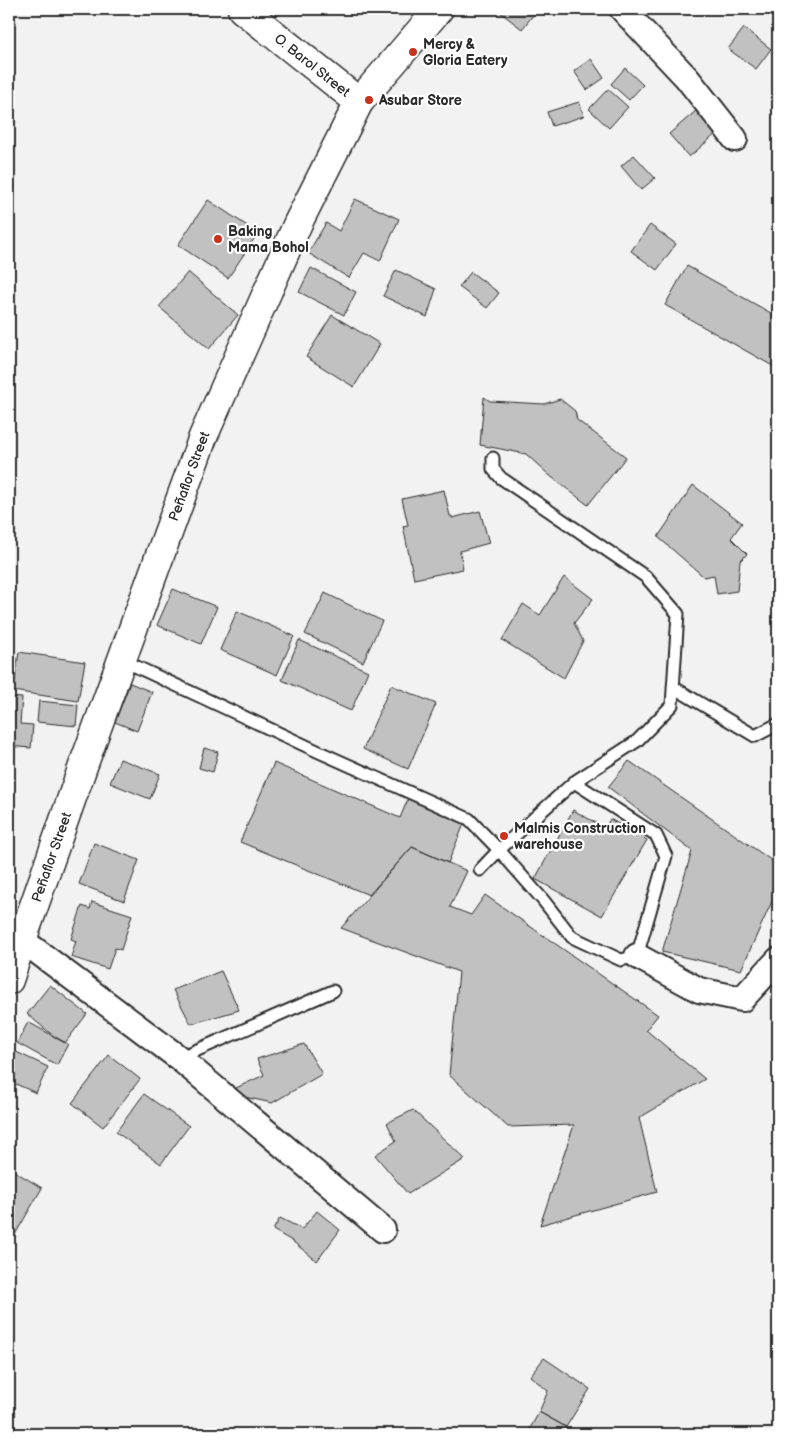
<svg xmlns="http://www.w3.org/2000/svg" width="787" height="1443" viewBox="0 0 787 1443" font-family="'Balsamiq Sans',sans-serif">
<rect width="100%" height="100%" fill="#f2f2f2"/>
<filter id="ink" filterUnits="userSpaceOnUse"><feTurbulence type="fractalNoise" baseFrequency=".02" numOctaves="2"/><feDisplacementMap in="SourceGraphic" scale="10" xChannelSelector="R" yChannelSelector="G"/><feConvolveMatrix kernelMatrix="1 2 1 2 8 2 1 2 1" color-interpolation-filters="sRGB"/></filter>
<g filter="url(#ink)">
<path fill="#c1c1c1" stroke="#2b2b2b" d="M496,9h42l-16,20z
M744,28l27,21 -15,20 -28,-20z
M591,59l13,19 -17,12 -13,-19z
M625,68l18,17 -14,15 -18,-16z
M608,89l20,18 -19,21 -20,-19z
M579,102l5,14 -32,10 -5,-14z
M697,110l20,23 -28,24 -20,-23z
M634,155l21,23 -14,12 -20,-24z
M355,199l44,20 -19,42 -16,-8 -15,25 -41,-25 18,-30 13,8z
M208,200l50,33 -30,45 -50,-33z
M650,225l26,19 -19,26 -26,-19z
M687,266l91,51v52l-113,-64z
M311,268l45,24 -12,23 -45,-23z
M396,270l40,19 -9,28 -44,-21z
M188,272l50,43 -29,34 -50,-42z
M471,272l28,21 -12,15 -28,-21z
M332,315l48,29 -26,43 -48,-30z
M484,397l6,4 54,3 16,-5 15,12 2,9 49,37 -38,48 -39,-30 -23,-21 -46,-9z
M693,485l49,38 -11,15 16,16 -7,7 -3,30 -20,3 -3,-19 -10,2 -46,-40z
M444,490l6,26h2v2l28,-7 9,32 -29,8 3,18 -49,10 -11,-53 5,-1 -6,-26z
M564,577l29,22 -19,24 9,18 -19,37 -62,-38 21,-36 17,11z
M173,589l44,18 -16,37 -44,-19z
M325,593l57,28 -19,41 -58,-28z
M237,611l57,25 -17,39 -57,-25z
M299,640l69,31 -17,40 -69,-31z
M19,652l66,10 -7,39 -65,-10z
M130,683l22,9 -15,39 -22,-9z
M391,685l45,19 -28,65 -45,-20z
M9,697l13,1 -2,26 13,1 -2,23 -22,-2z
M39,701l39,4 -2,21 -39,-4z
M204,748l14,4 -5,20 -14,-4z
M120,759l40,15 -10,25 -40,-16z
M629,761l149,104v23l-37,82 -79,-18 30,-101 -84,-64z
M274,763l126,55 8,-19 56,25 -16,39 -36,-16 -43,48 -129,-53z
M573,810l32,18 5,-9 37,21 -45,76 -67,-37z
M94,843l45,17 -15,41 -45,-17z
M412,847l55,24 -17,36 21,8 14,-20 173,120 -12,15 59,49 -66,39 18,74 -117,33 34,-100 -66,2 -59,-52 10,-103 -118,-44z
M92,902l40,13 -11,35 -6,-2 -7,21 -37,-12 5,-16 -5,-2 11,-33 8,3z
M221,971l18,39 -48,14 -18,-34z
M50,985l37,29 -22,29 -9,-5 -29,-24z
M28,1022l40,22 -11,21 -40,-22z
M304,1044l18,30 -50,29 -32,-7 -4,-8 28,-13 -7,-16z
M14,1051l34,16 -12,26 -27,-12v-19z
M109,1055l31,24 -37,48 -31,-24z
M144,1094l45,32 -28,38 -45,-32z
M413,1110l52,49 -57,35 -33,-39 21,-14 -9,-18z
M9,1168l33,20 -33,57z
M317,1211l23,19 -23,31 -25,-20 -19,-11 7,-12 22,11z
M544,1358l46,31 -24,38 -27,-15 9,-21 -18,-15z
M539,1412l27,15 -2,7h-37z"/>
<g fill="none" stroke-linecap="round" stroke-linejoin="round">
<g stroke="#2b2b2b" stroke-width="15">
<path id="lane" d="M122,660l195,91 152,68 30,31 44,50 29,37 49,23 16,-4 29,-100 -10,-21 -82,-53
M673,687l82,49 23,-12
M480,870l19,-20 75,-68 63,-41 35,-36 6,-91 -32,-37 -145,-99 -8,-9v-11
M179,1058l154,-67"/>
</g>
<g stroke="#2b2b2b" stroke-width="28">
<path id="street" d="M622,9l65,69 48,61
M9,938l13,2 157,118 204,172
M637,956l62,34 43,9 36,-39"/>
</g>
<g stroke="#2b2b2b" stroke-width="31">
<g id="secondary">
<path id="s1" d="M242,9l117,93"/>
<path id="s2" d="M9,980l13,-40 60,-171 121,-332 95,-214 61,-121 80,-93"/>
</g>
</g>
<use href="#lane" stroke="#fff" stroke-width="11"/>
<use href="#street" stroke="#fff" stroke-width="24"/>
<use href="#secondary" stroke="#fff" stroke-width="28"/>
</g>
</g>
<g fill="#c8321e" stroke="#fff" stroke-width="2">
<circle cx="413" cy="52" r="5"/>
<circle cx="369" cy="100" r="5"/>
<circle cx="218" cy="239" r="5"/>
<circle cx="504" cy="836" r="5"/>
</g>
<g text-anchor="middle" stroke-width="4.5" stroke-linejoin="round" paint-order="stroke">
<g font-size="14" font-weight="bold" fill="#2b2b2b" stroke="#fff" text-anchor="start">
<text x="423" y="49">Mercy &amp;<tspan x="423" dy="16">Gloria Eatery</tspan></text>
<text x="379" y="105">Asubar Store</text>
<text x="228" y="236">Baking<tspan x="228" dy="16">Mama Bohol</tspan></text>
<text x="514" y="833">Malmis Construction<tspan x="514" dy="16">warehouse</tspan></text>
</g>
<g font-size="14" fill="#2b2b2b" stroke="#fff">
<text dy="5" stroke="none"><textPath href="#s1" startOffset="90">O. Barol Street</textPath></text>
<text dy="5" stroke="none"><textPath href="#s2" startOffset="535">Peñaflor Street</textPath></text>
<text dy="5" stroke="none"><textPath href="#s2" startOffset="130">Peñaflor Street</textPath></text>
</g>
</g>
<rect width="787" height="1443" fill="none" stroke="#fff" stroke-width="30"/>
<rect x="15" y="15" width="757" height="1413" fill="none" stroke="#2b2b2b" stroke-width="2" filter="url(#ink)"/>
</svg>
